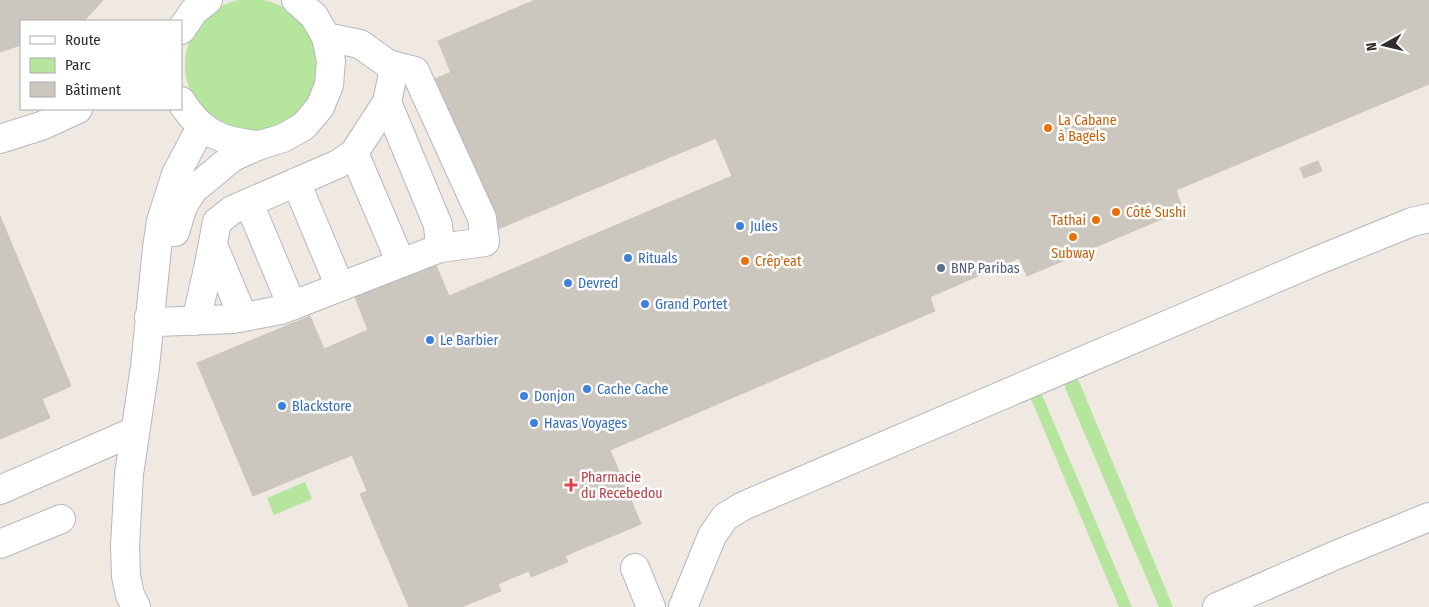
<svg xmlns="http://www.w3.org/2000/svg" width="1429" height="607" viewBox="0 0 1429 607" font-family="'Fira Sans Condensed',sans-serif">
<rect width="100%" height="100%" fill="#efe9e1"/>
<path fill="#b6e59e" d="M185 65a66 66 0 1 1 132 0a66 66 0 1 1-132 0Z
M1075,372l98,235h-14l-94,-219v-5z
M1039,391l3,4 90,212h-13l-91,-215z
M305,482l7,17 -38,16 -7,-17z"/>
<path fill="#cbc7bf" stroke="#cbc5ba" d="M0,0h84l10,10 -10,11h-63v24l-21,7z
M84,0h19l-9,10z
M535,0h85l-169,73 -13,-32z
M621,0h808v84l-253,106 7,20 -156,66 -8,-18 -89,39 5,14 -325,139 31,74 -198,83h-27l-64,-152 -99,41 -56,-133 113,-47 14,33 44,-19 -13,-33 80,-34 14,33 283,-120 -16,-38 -218,91 -63,-150z
M1318,161l4,10 -18,7 -4,-10z
M0,216l71,170 -29,13 8,19 -50,21z
M367,491l49,116h-7l-49,-113z
M565,556l3,6 -37,15 -2,-6z
M498,584l3,7 -40,16h-18z"/>
<g fill="none" stroke-linecap="round" stroke-linejoin="round">
<g stroke="#b4b7c1" stroke-width="30">
<path id="minor" d="M181,30l13,-19 14,-11
M181,101c19,32 43,42 79,44
M387,102l51,123 2,23
M0,139l41,-13 37,-17
M354,153l47,110
M296,182l44,105
M249,203l43,103
M175,232l8,-26 10,-16 40,-33 27,-12 23,-7 21,-12 16,-19 9,-22 2,-24 -5,-24 -12,-21 -18,-16
M213,245l30,72
M149,317l9,5 75,-3 48,-9 159,-62 45,-6 -3,-24 -67,-147 -27,-7
M196,321l12,-52 9,-47 15,-12 106,-46 16,-11 33,-51 6,-28 -5,-10 -28,-20 -34,-7
M0,490l135,-59
M0,544l61,-25
M635,568l16,39
M136,607l-6,-12 -4,-19 -1,-30 4,-72 16,-107 12,-119 4,-27 15,-47 25,-47
M683,607l29,-71 13,-19 18,-11 578,-247 91,-37 17,-4
M1217,607l119,-52 93,-38"/>
</g>
<use href="#minor" stroke="#fff" stroke-width="28"/>
</g>
<g fill="#e8710a" stroke="#fff" stroke-width="2">
<circle cx="1048" cy="128" r="5"/>
<circle cx="1116" cy="212" r="5"/>
<circle cx="1096" cy="220" r="5"/>
<circle cx="1073" cy="237" r="5"/>
<circle cx="745" cy="261" r="5"/>
</g>
<g fill="#3f7fe0" stroke="#fff" stroke-width="2">
<circle cx="740" cy="226" r="5"/>
<circle cx="628" cy="258" r="5"/>
<circle cx="568" cy="283" r="5"/>
<circle cx="645" cy="304" r="5"/>
<circle cx="430" cy="340" r="5"/>
<circle cx="587" cy="389" r="5"/>
<circle cx="524" cy="396" r="5"/>
<circle cx="282" cy="406" r="5"/>
<circle cx="534" cy="423" r="5"/>
</g>
<circle fill="#5c6f8a" stroke="#fff" stroke-width="2" cx="941" cy="268" r="5"/>
<path fill="#e0444e" stroke="#fff" stroke-width="2" d="M568.5 477.5h5v5h5v5h-5v5h-5v-5h-5v-5h5z"/>
<g text-anchor="middle" stroke-width="5" stroke-linejoin="round" paint-order="stroke">
<g font-size="14" fill="#c56008" stroke="#fff" text-anchor="start">
<text x="1058" y="125">La Cabane<tspan x="1058" dy="16">à Bagels</tspan></text>
<text x="1126" y="217">Côté Sushi</text>
<text x="1086" y="225" text-anchor="end">Tathai</text>
<text x="1073" y="258" text-anchor="middle">Subway</text>
<text x="755" y="266">Crêp'eat</text>
</g>
<g font-size="14" fill="#366cbe" stroke="#fff" text-anchor="start">
<text x="750" y="231">Jules</text>
<text x="638" y="263">Rituals</text>
<text x="578" y="288">Devred</text>
<text x="655" y="309">Grand Portet</text>
<text x="440" y="345">Le Barbier</text>
<text x="597" y="394">Cache Cache</text>
<text x="534" y="401">Donjon</text>
<text x="292" y="411">Blackstore</text>
<text x="544" y="428">Havas Voyages</text>
</g>
<g font-size="14" fill="#4e5e75" stroke="#fff" text-anchor="start">
<text x="951" y="273">BNP Paribas</text>
</g>
<g font-size="14" fill="#be3a42" stroke="#fff" text-anchor="start">
<text x="581" y="482">Pharmacie<tspan x="581" dy="16">du Recebedou</tspan></text>
</g>
</g>
<rect x="20" y="20" width="162" height="90" fill="#ffffff" stroke="#ababab"/>
<rect x="30" y="36" width="25" height="8" fill="#ffffff" stroke="#ababab"/>
<text x="65" y="45" font-size="15" fill="#2e2e2e">Route</text>
<rect x="30" y="58" width="25" height="15" fill="#b6e59e" stroke="#ababab"/>
<text x="65" y="70" font-size="15" fill="#2e2e2e">Parc</text>
<rect x="30" y="82" width="25" height="15" fill="#cbc7bf" stroke="#ababab"/>
<text x="65" y="95" font-size="15" fill="#2e2e2e">Bâtiment</text>
<g transform="translate(1384 45) rotate(262)" stroke="#ffffff" stroke-width="4" paint-order="stroke">
<path d="M0-4L9 19L0 12L-9 19Z" fill="#2e2e2e"/>
<text y="-8" font-size="14" font-weight="bold" text-anchor="middle" fill="#2e2e2e">N</text>
</g>
</svg>
